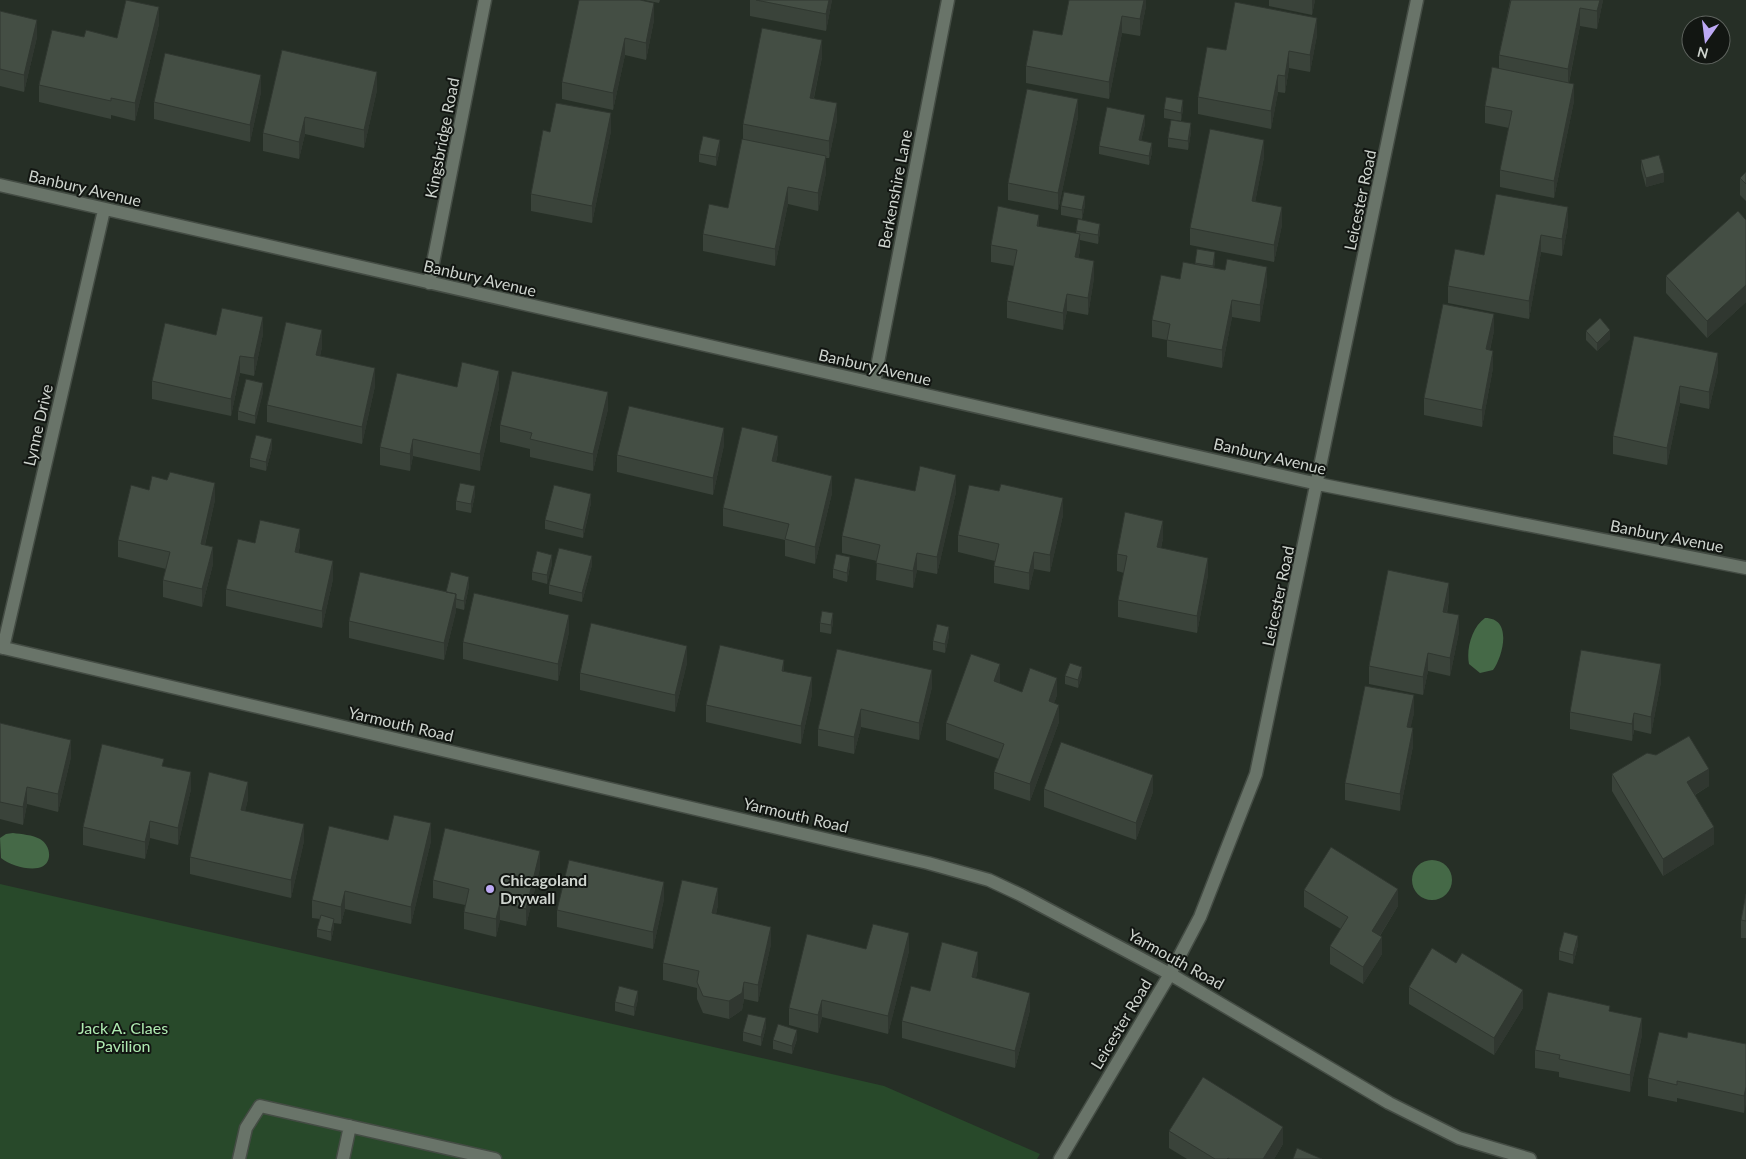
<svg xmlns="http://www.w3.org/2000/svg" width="1746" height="1159" viewBox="0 0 1746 1159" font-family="Lato,sans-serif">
<rect width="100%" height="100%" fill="#262f26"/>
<path fill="#28492a" d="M0,884l884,202 156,68 -3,5h-1037z"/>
<path fill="#456947" d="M1485,618c28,0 18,38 8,52l-13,3 -11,-9c-3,-15 3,-37 16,-46z
M13,833c8,1 20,2 27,6 12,7 13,26 -2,29 -12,2 -28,-3 -37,-10l-1,-20 6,-4z
M1412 880a20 20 0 1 1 40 0a20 20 0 1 1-40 0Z"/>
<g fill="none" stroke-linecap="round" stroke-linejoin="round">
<g stroke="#444c44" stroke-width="15">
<path id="minor" d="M0,185l1318,299 428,84
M429,283l56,-283
M874,383l74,-383
M0,647l928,216 61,17 32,15 149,79 219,129 70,35 71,21
M3,648l101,-438
M239,1159l7,-31 14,-22 235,53
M343,1159l7,-33
M1060,1159l110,-185 30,-57 56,-143 161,-774"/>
</g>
<use href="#minor" stroke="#697469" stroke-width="12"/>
</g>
<path fill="#3a433a" d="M644,0h16l-1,3z
M750,0h82l-6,31 -76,-15z
M1146,0v6l-6,30 -18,-3 -13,66 -83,-16v-17l36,-31z
M1269,0h46l-3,15 -43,-9z
M1510,0h93l-6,29 -17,-3 -11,57 5,18 -20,97 -54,-11v-17l9,-42 -24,-5v-17l14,-37v-14l11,-54z
M654,3v17l-8,40 -21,-5 -12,55 -51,-11v-17z
M0,11l37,26 -13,55 -24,-6z
M159,24l-24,97 -24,-6v4l-72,-17v-17l45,-48 33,1z
M1317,35l-7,37 -21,-4 -4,25 -7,-1 -7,37 -73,-15v-17l28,-47z
M282,50l95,40 -13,58 -59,-14 -6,25 -36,-8v-18z
M822,57l-8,41 23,22 -8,38h-3v15l-8,38 -30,-7 -13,62 -72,-15v-17l25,-26 15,-69v-15z
M261,92l-11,50 -96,-23v-17z
M1164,109h19l-2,12 -17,-3z
M1078,117l-20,93 -50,-10v-17z
M1145,124l-4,17 11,11 -3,13 -50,-11v-8z
M611,131l-19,92 -61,-12v-17l19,-62z
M1191,132l-3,18 -20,-3v-9z
M720,149l-4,17 -17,-4v-8z
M1264,157l-9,45 27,23 -8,37 -84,-17v-17z
M1641,160l23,22 -18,5 -5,-18z
M1746,172v29l-6,-6v-17z
M1085,205l-3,14 -21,-4v-9z
M1746,220v82l-39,36 -41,-45v-17z
M1568,225l-6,31 -21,-4 -12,67 -81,-16v-17l36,-31z
M1076,231l24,1 -2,12 -18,-4v11l-2,7 16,20 -6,37 -21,-4 -4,19 -56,-12v-17l7,-35 -23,-4v-17l85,-12z
M1215,261l-1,7 53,16 -7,38 -28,-5 -10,51 -55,-11v-17l-15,-3v-17l43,-55v-2z
M1494,331l-4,19 3,18 -11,59 -58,-12v-17z
M1586,331l24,8 -13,12 -11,-11z
M263,334l-9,42 -14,-3 -9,43 -79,-17v-18l64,-46z
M1634,336l84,35 -9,38 -29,-6 -13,62 -54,-11v-18z
M322,347l-2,9 55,30 -13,58 -95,-22v-17z
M457,387l42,1 -19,83 -67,-15 -3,15 -30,-6v-18z
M263,392l-8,32 -17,-4v-9z
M608,409l-15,62 -63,-14v-8l-30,-7v-17z
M724,445l-11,50 -96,-23v-17z
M272,448l-6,23 -16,-4v-9z
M778,453l-2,9 56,31 -17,71 -30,-8v-16l-62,-14v-18z
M149,490l66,10 -10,45 8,19 -11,43 -39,-10v-17l3,-11 -48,-12v-17z
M915,491l41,1 -19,82 -20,-4 -4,18 -37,-8 1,-19 -35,-8v-17z
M475,495l-4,18 -15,-3v-9z
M591,503l-8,35 -38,-9v-9z
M1063,515l-13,57 -16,-3 -5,21 -35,-7v-17l1,-5 -37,-9v-17z
M1163,538l-2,10 47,27 -11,58 -79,-16v-17l6,-27 -7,-2v-17z
M255,543l45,3 -2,7 35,26 -11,49 -96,-22v-17z
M552,564l-5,20 -15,-4v-8z
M592,565l-10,37 -33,-8v-9z
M850,566l-3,16 -14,-4v-9z
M469,586l-5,24 -8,-2v3l-12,49 -95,-22v-17l97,-29z
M1449,600l-2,13 12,19 -9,44 -22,-5 -5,24 -54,-11v-18z
M833,622l-2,12 -11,-2v-9z
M569,632l-11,49 -95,-22v-17z
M949,636l-4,17 -12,-3v-9z
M837,649l95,38 -13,53 -58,-13 -7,27 -36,-8v-17z
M687,663l-12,49 -95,-22v-17z
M1065,676h17l-4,12 -13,-4z
M1000,682l-1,1 23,9 35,3 -3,8 5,19 -29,79 -36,-12v-17l5,-13 -53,-19v-17z
M1661,682l-10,52 -17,-4 -2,11 -62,-12v-17z
M812,694l-11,50 -95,-22v-17z
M1414,713l-4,15 3,18 -13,65 -55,-11v-17z
M0,723l71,34 -13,55 -31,-8 -4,21 -23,-6z
M164,766l27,23 -13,56 -28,-7 -5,21 -62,-14v-18z
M1612,774l97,12 -14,9 19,49 -51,32 -51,-85z
M1044,789l109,3 -17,48 -92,-33z
M248,799l-3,12 59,30 -13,57 -101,-24v-17z
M388,840l43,1 -20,83 -66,-15 -4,15 -7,-1v4l-3,14 -14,-4v-8l3,-10 -8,-1v-18z
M540,868l-14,58 -26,-6 -4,17 -32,-8v-17l1,-7 -32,-7v-18z
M1304,890l94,16 -18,30 2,18 -19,30 -33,-20v-18l11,-17 -37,-22z
M1746,894v44h-5v-18z
M664,899l-11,50 -96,-22v-17z
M718,905l-2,9 55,30 -13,58 -14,-3 -2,11 -13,9 -26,-6 -6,-14v-11l-34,-8v-17z
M1578,945l-5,19 -14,-4v-9z
M866,949l43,2 -21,83 -66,-17 -4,16 -29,-8v-17z
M978,969l-2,9 54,32 -15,58 -113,-30v-17l28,-30z
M1409,987l114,21 -29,47 -85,-51z
M638,999l-4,17 -19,-5v-9z
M1610,1011l32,24 -12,57 -71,-15v-5l-24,-4v-18z
M766,1027l-5,19 -18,-5v-9z
M1687,1038l59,6 -2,69 -67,-15v4l-29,-6v-18z
M797,1039l-5,15 -19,-5v-9z
M1169,1131l114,13 -9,15h-87l-18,-11z"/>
<path fill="#303730" d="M829,0h3l-6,31v-17z
M1144,0h2v6l-6,30v-17z
M1312,0h3l-3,15z
M1600,0h3l-6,29v-18z
M654,3v17l-8,40v-17z
M159,7v17l-24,97v-18z
M1580,8v18l-12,60v-17z
M1122,16v17l-13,66v-17z
M1317,18v17l-7,37v-17z
M37,20v17l-13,55v-17z
M625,38v17l-12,55v-17z
M822,40v17l-12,58v-17z
M1289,51v17l-4,25v-17z
M377,72v18l-13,58v-18z
M261,75v17l-11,50v-17z
M1278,75v17l-7,37v-18z
M1574,84v17l-20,97v-17z
M1078,99v18l-20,93v-17z
M1183,100v9l-2,12v-8z
M837,103v17l-8,38v-17z
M611,113v18l-19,92v-17z
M1145,115v9l-6,25v-9z
M305,117v17l-6,25v-17z
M1191,123v9l-3,18v-9z
M720,140v9l-4,17v-9z
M1264,140v17l-12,61v-17z
M1152,143v9l-3,13v-9z
M826,156v17l-8,38v-18z
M1664,173v9l-18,5v-9z
M788,187v17l-13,62v-17z
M1085,196v9l-3,14v-9z
M1282,207v18l-8,37v-17z
M1568,207v18l-6,31v-17z
M1039,215v17l-2,-6z
M1100,224v8l-2,12v-9z
M1080,234v17l-5,24v-18z
M1541,235v17l-12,67v-18z
M1215,252v9l-2,14v-9z
M1094,261v17l-6,37v-17z
M1267,267v17l-7,38v-17z
M1746,285v17l-39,36v-17z
M1067,294v17l-4,19v-17z
M1232,300v17l-10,51v-18z
M1494,314v17l-8,35v-17z
M263,317v17l-9,42v-18z
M322,330v17l-6,25v-17z
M1610,330v9l-13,12v-8z
M1493,351v17l-11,59v-17z
M1718,353v18l-9,38v-17z
M240,356v17l-9,43v-17z
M375,368v18l-13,58v-17z
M499,371v17l-19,83v-17z
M263,383v9l-8,32v-8z
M1680,386v17l-13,62v-17z
M608,392v17l-15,62v-17z
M724,428v17l-11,50v-17z
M778,436v17l-6,25v-17z
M272,439v9l-6,23v-9z
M413,439v17l-3,15v-17z
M956,475v17l-19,82v-17z
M832,476v17l-17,71v-17z
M215,483v17l-14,61v-17z
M475,486v9l-4,18v-9z
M591,494v9l-8,35v-8z
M1063,498v17l-13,57v-17z
M1163,521v17l-6,27v-18z
M300,529v17l-5,24v-18z
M213,547v17l-11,43v-18z
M1034,552v17l-5,21v-17z
M917,553v17l-4,18v-17z
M552,555v9l-5,20v-9z
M592,556v9l-10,37v-9z
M850,557v9l-3,16v-9z
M1208,558v17l-11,58v-17z
M333,561v18l-11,49v-17z
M469,577v9l-5,24v-9z
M1449,583v17l-6,29v-17z
M456,594v17l-12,49v-17z
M833,613v9l-2,12v-9z
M569,615v17l-11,49v-17z
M1459,615v17l-9,44v-18z
M949,627v9l-4,17v-9z
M687,646v17l-12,49v-17z
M1428,653v18l-5,24v-18z
M784,660v17l-2,-6z
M1000,664v18l-6,17v-18z
M1661,664v18l-10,52v-17z
M1082,667v9l-4,12v-8z
M932,670v17l-13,53v-17z
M812,677v17l-11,50v-18z
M1057,678v17l-8,23v-17z
M1414,695v18l-7,31v-17z
M1059,705v17l-29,79v-17z
M861,709v18l-7,27v-17z
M1634,713v17l-2,11v-17z
M1413,728v18l-13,65v-17z
M71,740v17l-13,55v-18z
M1709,769v17l-22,13v-17z
M191,772v17l-13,56v-17z
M1153,775v17l-17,48v-17z
M248,782v17l-7,29v-18z
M27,787v17l-4,21v-18z
M150,821v17l-5,21v-17z
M431,823v18l-20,83v-17z
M304,824v17l-13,57v-18z
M1714,827v17l-51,32v-17z
M540,851v17l-14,58v-17z
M664,882v17l-11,50v-17z
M718,888v17l-6,25v-17z
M1398,889v17l-26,42v-17z
M345,891v18l-4,15v-17z
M500,903v17l-4,17v-18z
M334,919v8l-3,14v-9z
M771,927v17l-13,58v-17z
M909,933v18l-21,83v-18z
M1578,936v9l-5,19v-9z
M1382,937v17l-19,30v-17z
M978,952v17l-6,25v-17z
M744,982v17l-2,11 -13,9v-18z
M1523,990v18l-29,47v-17z
M638,991v8l-4,17v-9z
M1030,993v17l-15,58v-17z
M822,1000v17l-4,16v-18z
M766,1018v9l-5,19v-9z
M1642,1018v17l-12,57v-17z
M797,1030v9l-5,15v-8z
M1746,1087v18l-2,8v-17z
M1283,1127v17l-9,15h-11z"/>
<path fill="#444e44" stroke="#303730" d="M126,0l33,7 -24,96 -24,-5v3l-72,-16 13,-55 32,7 2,-7 31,8z
M579,0h61l14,3 -8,40 -21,-5 -12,55 -51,-11z
M756,0h73l-3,14z
M1069,0h75l-4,19 -18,-3 -13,66 -83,-16 7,-36 29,5z
M1511,0h89l-3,11 -17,-3 -12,61 -69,-14z
M1235,2l82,16 -7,37 -21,-4 -4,25 -7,-1 -7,36 -73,-14 9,-50 19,3z
M0,11l37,9 -13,55 -24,-6z
M762,28l60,12 -12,58 27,5 -8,38 -86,-17z
M282,50l95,22 -13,58 -59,-13 -6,25 -36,-9z
M165,53l96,22 -11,50 -96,-23z
M1492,67l82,17 -20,97 -54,-11 12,-59 -27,-5z
M1027,89l51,10 -20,94 -50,-10z
M1166,97l17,3 -2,13 -17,-4z
M556,103l55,10 -19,93 -61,-12 12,-64 7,2z
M1107,107l38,8 -6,25 13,3 -3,13 -50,-10z
M1171,120l20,3 -3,18 -20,-3z
M1210,129l54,11 -12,61 30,6 -8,38 -84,-17z
M703,136l17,4 -4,17 -17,-3z
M742,139l84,17 -8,37 -30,-6 -13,62 -72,-15 6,-30 19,4z
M1659,155l5,18 -18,5 -5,-18z
M1746,172v12l-6,-6z
M1064,192l21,4 -3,14 -21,-4z
M1496,194l72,13 -6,32 -21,-4 -12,66 -81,-15 7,-37 29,6z
M998,206l41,9 -2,11 43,8 -5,23 19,4 -6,37 -21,-4 -4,19 -56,-12 10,-51 -26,-5z
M1738,211l8,9v65l-39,36 -41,-45z
M1078,219l22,5 -2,11 -22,-4z
M1197,249l18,3 -2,14 -18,-3z
M1227,259l40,8 -7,38 -28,-5 -10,50 -55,-10 3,-16 -18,-4 9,-45 19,4 3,-17 42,8z
M1443,304l51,10 -8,35 7,2 -11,59 -58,-12z
M222,308l41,9 -9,41 -14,-2 -9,43 -79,-18 13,-58 51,12z
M1600,318l10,12 -13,13 -11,-12z
M286,322l36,8 -6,25 59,13 -13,59 -95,-22z
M1634,336l84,17 -9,39 -29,-6 -13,62 -54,-12z
M462,362l37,9 -19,83 -67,-15 -3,15 -30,-7 17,-74 60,14z
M512,371l96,21 -15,62 -63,-15 2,-6 -32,-8z
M246,379l17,4 -8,33 -17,-5z
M629,406l95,22 -11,50 -96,-23z
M742,427l36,9 -6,25 60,15 -17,71 -30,-8 4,-15 -66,-16z
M256,435l16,4 -6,23 -16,-4z
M920,466l36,9 -19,82 -20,-4 -4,18 -37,-8 4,-18 -38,-9 13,-58 60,13z
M170,472l45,11 -14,61 12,3 -11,42 -39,-9 7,-28 -52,-12 13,-55 18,5 3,-14 15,4z
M460,483l15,3 -4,18 -15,-3z
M1001,484l62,14 -13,57 -16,-3 -5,21 -35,-7 5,-22 -41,-9 11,-50 30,6z
M554,485l37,9 -8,36 -38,-10z
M1125,512l38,9 -6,26 51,11 -11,58 -79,-16 9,-44 -10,-2z
M260,520l40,9 -5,23 38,9 -11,50 -96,-22 12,-50 17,4z
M559,548l33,8 -10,37 -33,-8z
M537,551l15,4 -5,20 -15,-3z
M836,554l14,3 -3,16 -14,-4z
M1388,570l61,13 -6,29 16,3 -9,43 -22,-5 -5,24 -54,-11z
M360,572l96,22 -12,49 -95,-22z
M451,572l18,5 -5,24 -8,-2v-5l-10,-2z
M474,593l95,22 -11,49 -95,-22z
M822,611l11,2 -2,12 -11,-2z
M591,623l96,23 -12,49 -95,-22z
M937,624l12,3 -4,17 -12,-3z
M720,645l64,15 -2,11 30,6 -11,49 -95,-21z
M837,649l95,21 -13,53 -58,-14 -7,28 -36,-8z
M1581,650l80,14 -10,53 -17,-4 -2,11 -62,-12z
M971,654l29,10 -6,17 28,11 8,-24 27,10 -8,23 10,4 -29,79 -36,-12 10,-28 -58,-21z
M1070,663l12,4 -4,13 -13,-4z
M1365,686l49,9 -7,32 6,1 -13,66 -55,-11z
M0,723l71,17 -13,54 -31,-7 -4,20 -23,-5z
M1689,736l20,33 -22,13 27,45 -51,32 -51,-85 35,-21 9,2z
M1061,742l92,33 -17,48 -92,-34z
M102,744l62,15 -2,7 29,6 -13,56 -28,-7 -5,21 -62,-15z
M209,772l39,10 -7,28 63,14 -13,56 -101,-23z
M394,815l37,8 -20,84 -66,-16 -4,16 -29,-7 17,-74 59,14z
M445,828l95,23 -14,58 -26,-6 -4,16 -32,-7 5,-23 -36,-9z
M1331,847l67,42 -26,42 10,6 -19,30 -33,-21 18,-29 -44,-27z
M569,860l95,22 -11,50 -96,-22z
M682,880l36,8 -6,25 59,14 -13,58 -14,-3 -2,11 -13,8 -26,-5 -6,-14 2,-11 -36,-8z
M1746,894v27l-5,-1z
M321,915l13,4 -3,13 -14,-3z
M873,924l36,9 -21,83 -66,-16 -4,15 -29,-7 18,-74 59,15z
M1564,932l14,4 -5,19 -14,-4z
M942,942l36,10 -6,25 58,16 -15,58 -113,-30 9,-35 19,5z
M1432,948l24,15 6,-10 61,37 -29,48 -85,-51z
M619,986l19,5 -4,16 -19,-5z
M1548,992l62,14 -1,5 33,7 -12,57 -71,-16 1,-4 -25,-5z
M748,1014l18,4 -5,19 -18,-5z
M778,1024l19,6 -5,16 -19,-6z
M1659,1032l28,6 1,-6 58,12v43l-2,9 -67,-15v4l-29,-7z
M1203,1077l80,50 -20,32h-33l-2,-1 -1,1h-12l-46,-28z
M1297,1148l25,11h-29z"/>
<circle fill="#bda9f5" stroke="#121612" stroke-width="2" cx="490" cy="889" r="5"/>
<g text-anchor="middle" stroke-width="4" stroke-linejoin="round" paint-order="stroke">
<g font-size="16" fill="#ced4ce" stroke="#121612">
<text transform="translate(442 138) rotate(-79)" y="6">Kingsbridge Road</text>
<text transform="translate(85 188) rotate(13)" y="6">Banbury Avenue</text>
<text transform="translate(895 189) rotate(-79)" y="6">Berkenshire Lane</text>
<text transform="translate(1360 200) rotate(-78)" y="6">Leicester Road</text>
<text transform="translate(480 278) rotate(13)" y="6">Banbury Avenue</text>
<text transform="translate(875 367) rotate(13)" y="6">Banbury Avenue</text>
<text transform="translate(38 425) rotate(-77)" y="6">Lynne Drive</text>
<text transform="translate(1270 456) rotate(13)" y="6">Banbury Avenue</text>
<text transform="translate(1667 536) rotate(11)" y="6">Banbury Avenue</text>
<text transform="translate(1278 596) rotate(-78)" y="6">Leicester Road</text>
<text transform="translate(401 724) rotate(13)" y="6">Yarmouth Road</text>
<text transform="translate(796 815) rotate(13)" y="6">Yarmouth Road</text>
<text transform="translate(1176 959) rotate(29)" y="6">Yarmouth Road</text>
<text transform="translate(1121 1024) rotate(-59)" y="6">Leicester Road</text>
</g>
<g font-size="16" font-weight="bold" fill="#ced4ce" stroke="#121612" text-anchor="start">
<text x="500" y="886">Chicagoland<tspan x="500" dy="18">Drywall</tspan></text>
</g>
<g font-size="16" fill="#afeab1" stroke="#121612">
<text x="123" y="1034">Jack A. Claes<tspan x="123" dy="18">Pavilion</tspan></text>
</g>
</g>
<g transform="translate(1706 40) rotate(194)"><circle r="24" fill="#121612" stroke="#5d625d"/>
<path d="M0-4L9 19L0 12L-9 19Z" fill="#bda9f5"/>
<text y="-8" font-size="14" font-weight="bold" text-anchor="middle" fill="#ced4ce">N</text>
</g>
</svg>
